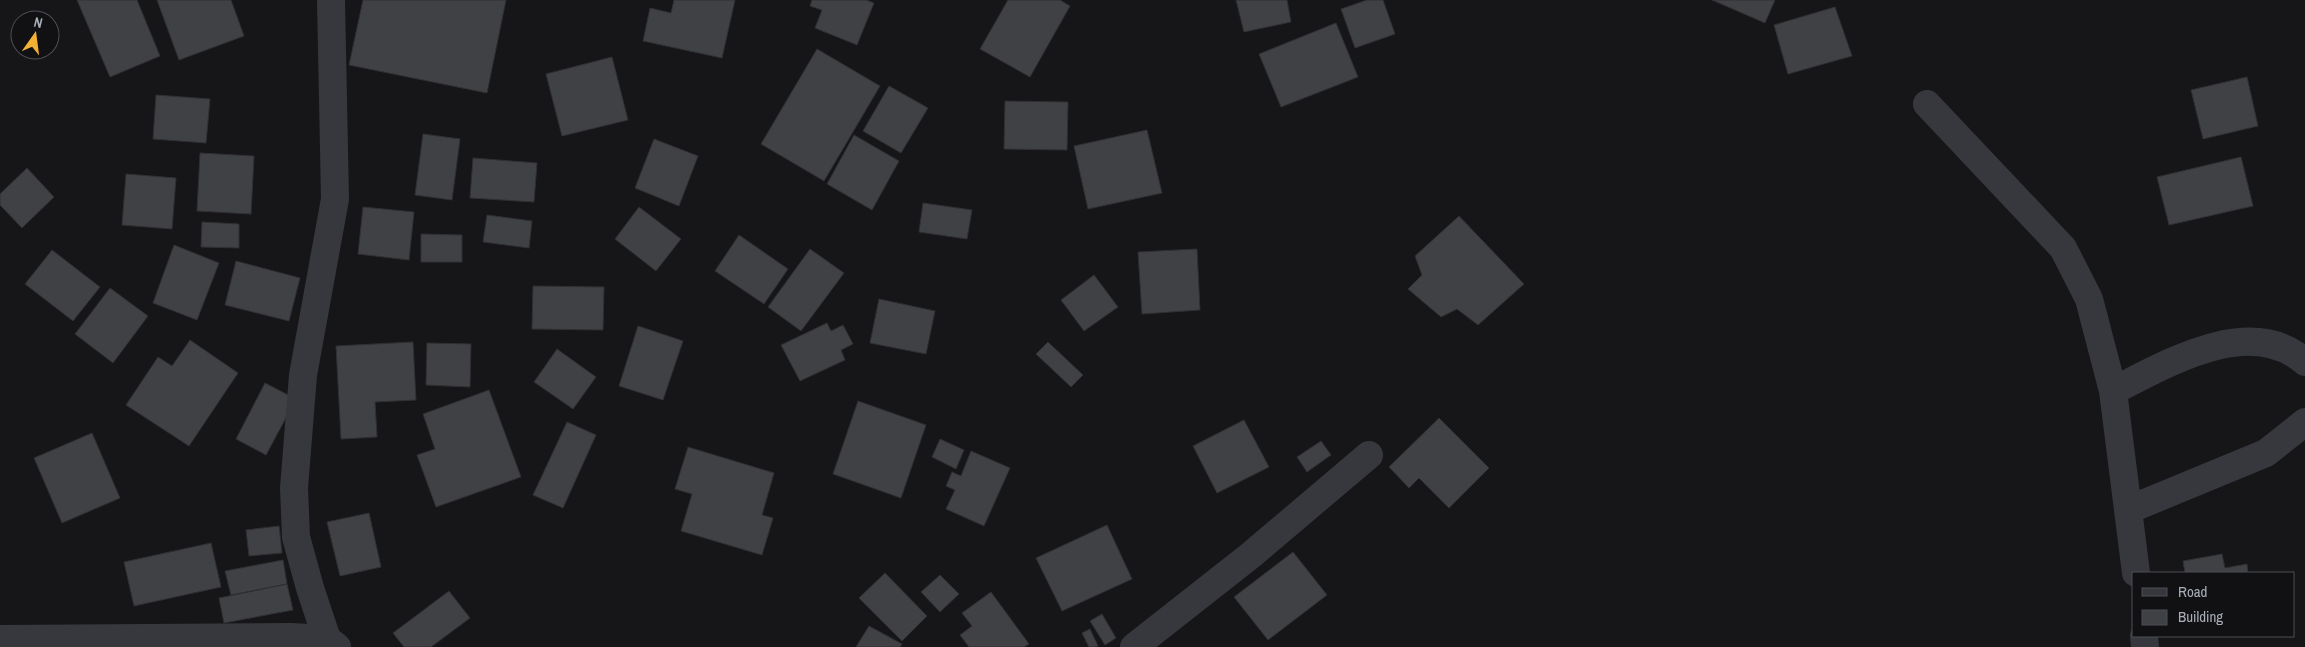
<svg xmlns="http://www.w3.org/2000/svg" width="2305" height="647" viewBox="0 0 2305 647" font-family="'Archivo Narrow',sans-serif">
<rect width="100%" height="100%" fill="#161618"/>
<path fill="#404145" stroke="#303034" d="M77,0h60l23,56 -50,21z
M157,0h74l13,36 -65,24z
M363,0h143l-19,93 -138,-28z
M674,0h61l-13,58 -79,-17 7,-33 21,5z
M812,0h54l8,3 -17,42 -42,-17 7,-18 -12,-4z
M1008,0h52l10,6 -40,71 -50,-28z
M1236,0h51l4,22 -47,10z
M1367,0h16l12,34 -40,14 -14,-39z
M1712,0h63l-10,23z
M1835,7l17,49 -64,18 -14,-49z
M1336,23l22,54 -77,30 -22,-53z
M817,49l63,37 -56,95 -63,-37z
M612,57l16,63 -66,16 -16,-62z
M2247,77l11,49 -55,13 -12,-49z
M889,86l39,22 -27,45 -38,-22z
M156,95l54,4 -4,44 -53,-4z
M1005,101l63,1 -1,48 -63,-1z
M1147,130l15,63 -74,16 -14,-63z
M423,134l37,5 -8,61 -37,-5z
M854,135l45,26 -27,49 -45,-26z
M654,139l44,17 -19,50 -44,-18z
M200,153l54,3 -3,58 -54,-3z
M2241,157l12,49 -84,19 -12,-48z
M473,158l64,5 -3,39 -64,-4z
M27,168l27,29 -32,31 -22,-23v-11z
M126,174l50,4 -4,51 -50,-4z
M923,203l49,7 -5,29 -48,-7z
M363,207l51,5 -5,48 -51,-6z
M639,207l42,32 -25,32 -41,-32z
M487,215l45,6 -3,27 -46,-6z
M1459,216l65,68 -46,41 -21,-16 -16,8 -33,-28 14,-14 -7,-19z
M202,222l37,2v24l-38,-1z
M421,234l41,1v27h-41z
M739,235l49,34 -24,35 -49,-33z
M174,245l45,18 -22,57 -44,-17z
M810,249l34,24 -43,58 -33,-24z
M1197,249l3,61 -58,4 -4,-62z
M52,250l48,37 -27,34 -48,-37z
M236,261l64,17 -11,43 -64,-16z
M1094,275l24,32 -34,24 -23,-31z
M533,286l71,1 -1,43 -71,-1z
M110,288l38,28 -35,47 -38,-29z
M879,299l56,12 -9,43 -56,-11z
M827,323l4,8 12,-6 10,19 -12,6 4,10 -45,21 -19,-36z
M638,326l45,15 -20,59 -44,-14z
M190,340l48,33 -49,73 -63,-41 32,-48 14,9z
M413,342l3,58 -41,2 2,35 -36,2 -5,-93z
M1048,342l35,33 -12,12 -35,-33z
M427,343l44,1 -1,43 -44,-2z
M557,349l39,28 -23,32 -39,-27z
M265,383l31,16 -30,56 -30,-16z
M489,390l32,87 -85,30 -19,-52 18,-6 -12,-35z
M858,401l68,24 -25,73 -68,-24z
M1439,418l50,50 -40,40 -30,-30 -10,10 -20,-21z
M1244,420l25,47 -52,26 -24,-47z
M567,422l29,13 -33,73 -30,-13z
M92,433l28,65 -58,25 -28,-65z
M940,439l24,11 -8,19 -24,-12z
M1321,441l10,14 -24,17 -10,-15z
M688,447l86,26 -12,42 11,3 -11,37 -81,-24 11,-37 -17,-5z
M971,451l39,17 -26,58 -38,-17 9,-19 -9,-4 6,-14 9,4z
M369,513l12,54 -41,9 -13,-54z
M1107,525l25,54 -70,32 -26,-53z
M279,526l3,27 -33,3 -3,-26z
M211,543l10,44 -87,19 -10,-44z
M1293,552l34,43 -59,45 -34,-43z
M2222,554l3,14 22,-4 1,9h-63l-2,-12z
M283,560l4,24 -56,11 -6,-24z
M885,573l42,43 -25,25 -43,-43z
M940,575l19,19 -19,18 -19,-20z
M287,584l6,26 -69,13 -5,-25z
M449,591l21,27 -39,29h-27l-11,-14z
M991,592l38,52 -5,3h-55l-9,-12 12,-9 -10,-13z
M1102,614l14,24 -11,7 -15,-24z
M869,626l33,18 -2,3h-44z
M1090,629l8,17 -3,1h-6l-7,-14z"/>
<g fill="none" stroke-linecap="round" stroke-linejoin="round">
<path stroke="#37383d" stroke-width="28" d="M331,0l4,199 -32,176 -9,113 2,49 14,51 17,51 10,8
M1927,104l136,144 26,51 24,92 23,182
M2113,391c53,-27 138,-78 192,-29
M2128,510l138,-57 39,-31
M2144,636l1,11
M0,639l291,-2 36,2
M1134,647l117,-92 118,-100"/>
</g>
<rect x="2132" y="572" width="162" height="65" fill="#111113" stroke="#4d4f55"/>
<rect x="2142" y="588" width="25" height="8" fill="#37383d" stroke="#4d4f55"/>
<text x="2178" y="597" font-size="15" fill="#a8adb8">Road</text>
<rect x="2142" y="610" width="25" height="15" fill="#404145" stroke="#4d4f55"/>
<text x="2178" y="622" font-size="15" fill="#a8adb8">Building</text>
<g transform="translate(35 35) rotate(14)"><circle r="24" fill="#111113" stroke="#4d4f55"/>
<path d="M0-4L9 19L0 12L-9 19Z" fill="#f2b134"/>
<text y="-8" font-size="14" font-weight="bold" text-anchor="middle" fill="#a8adb8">N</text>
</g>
</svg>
